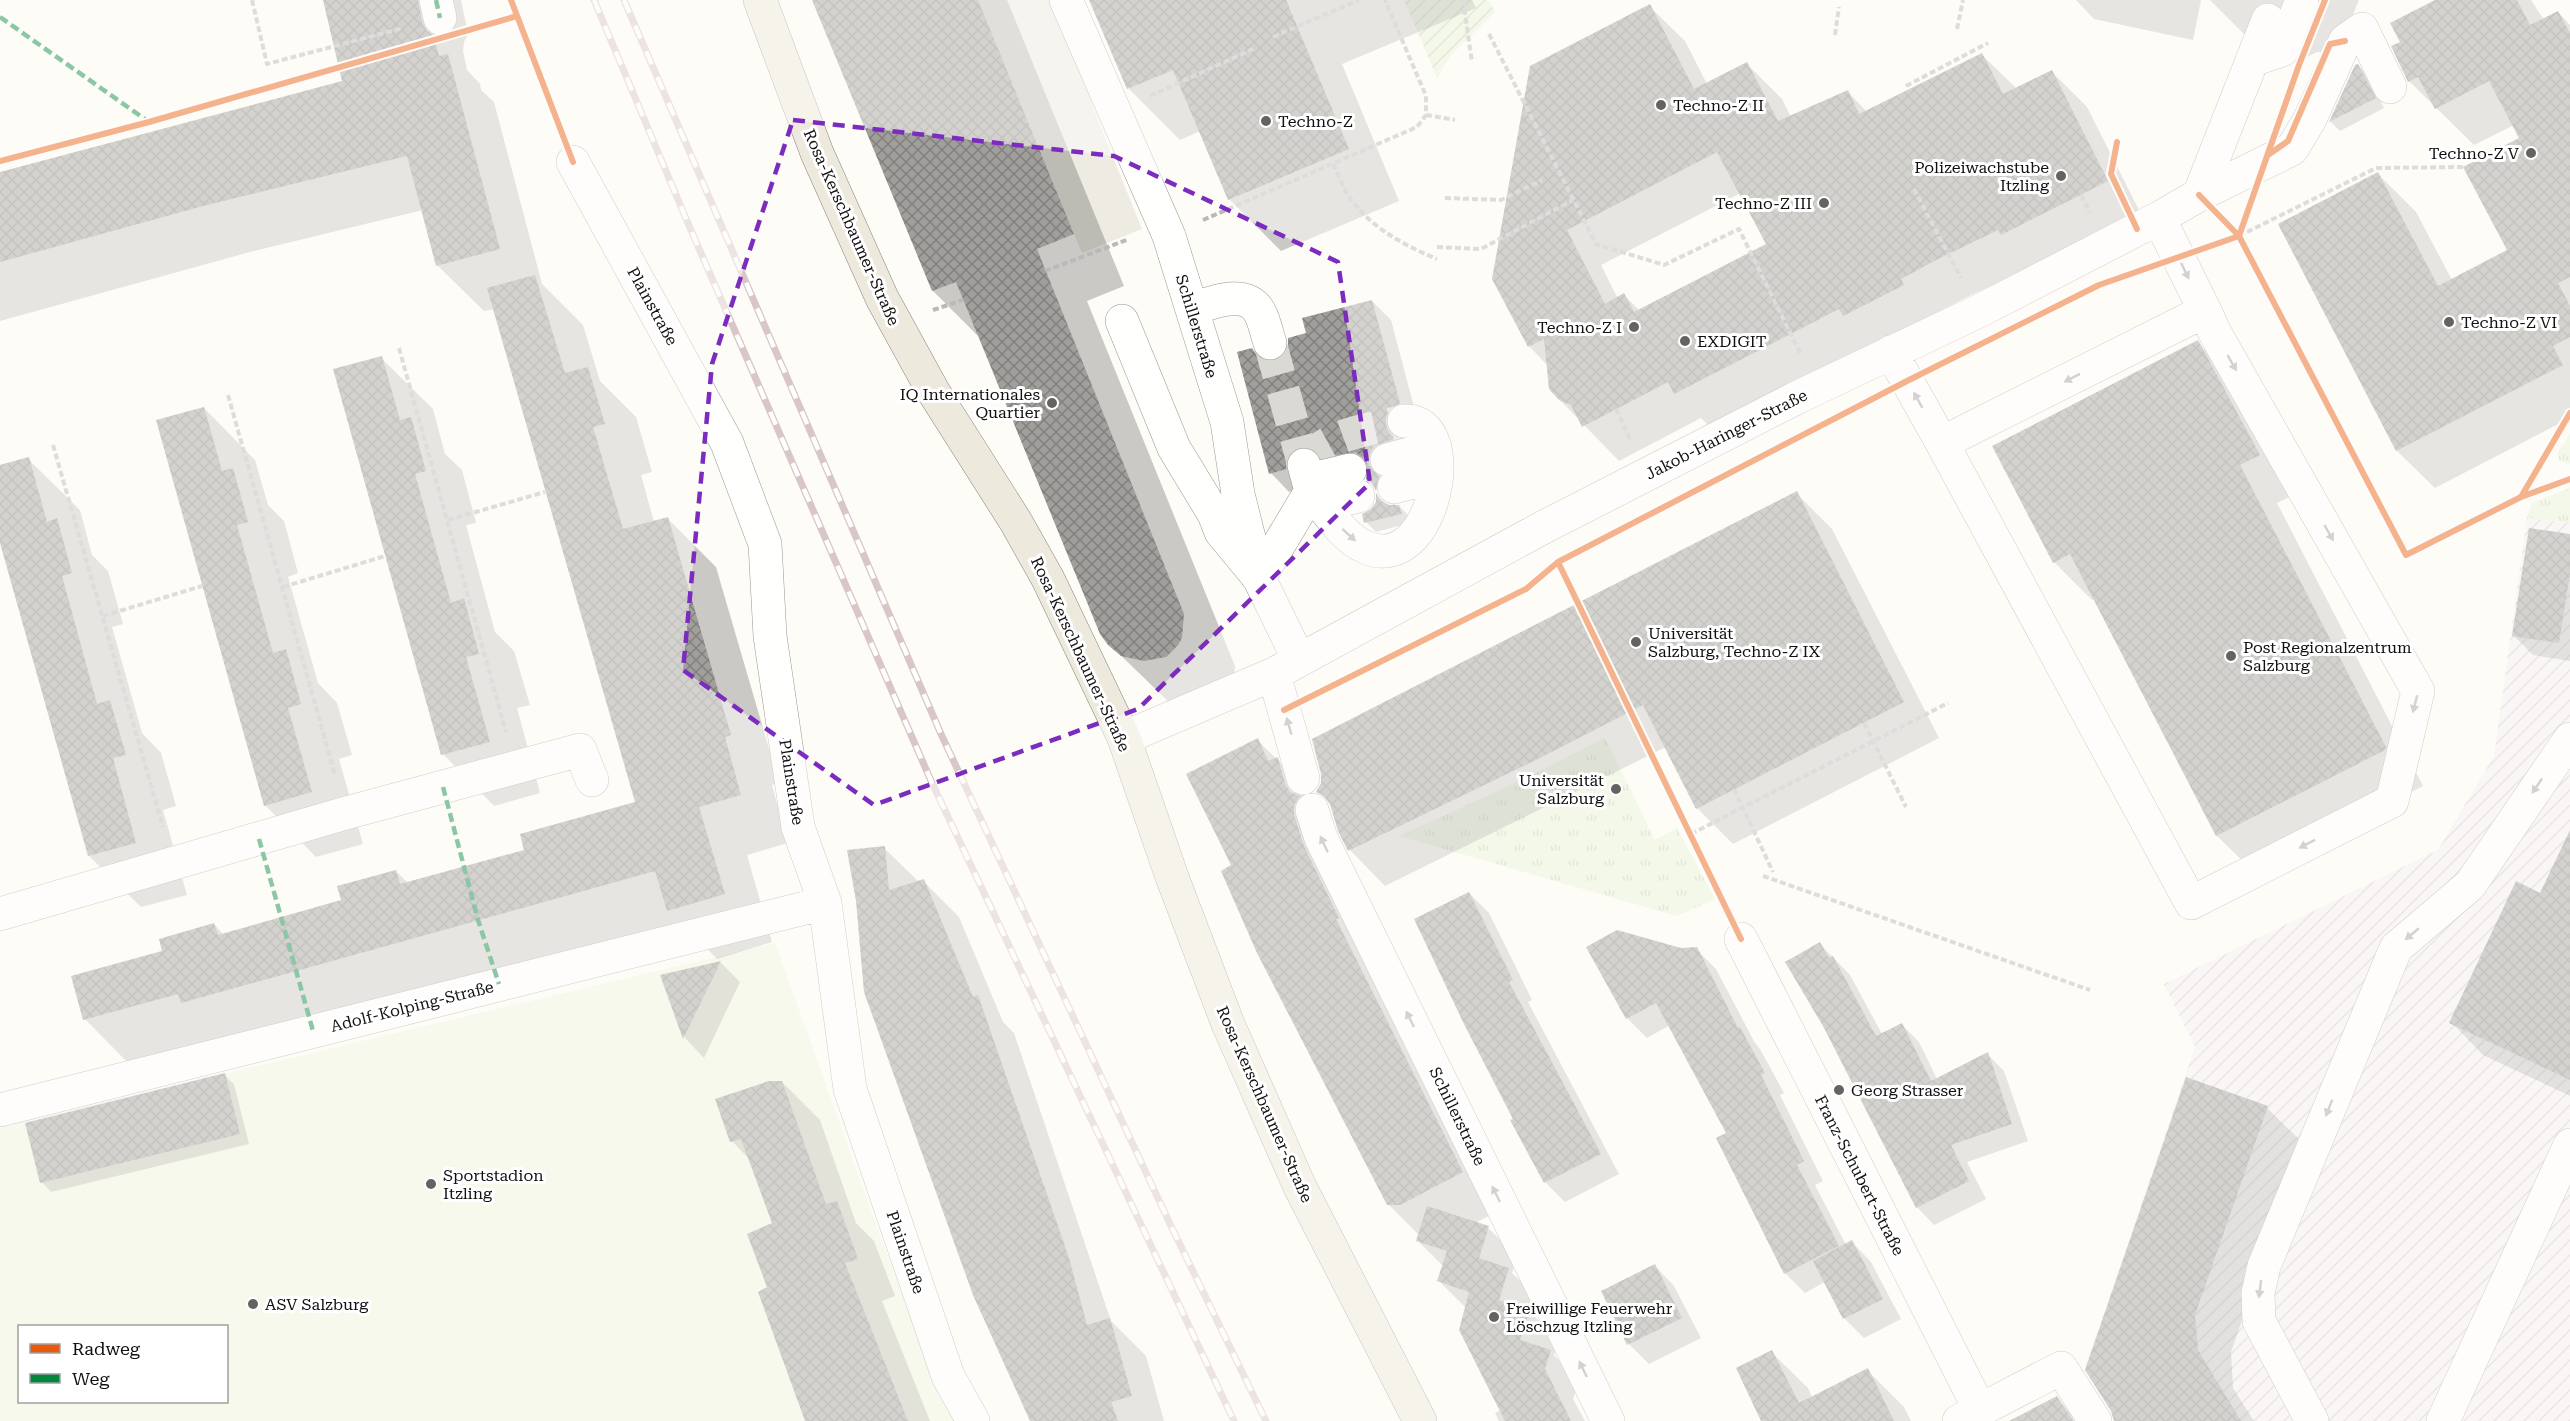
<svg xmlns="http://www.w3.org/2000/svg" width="2570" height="1421" viewBox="0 0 2570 1421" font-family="'Roboto Serif',serif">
<defs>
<pattern id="industrial-furrows" width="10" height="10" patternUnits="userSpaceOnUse" patternTransform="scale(1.5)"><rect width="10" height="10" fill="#f5f0f3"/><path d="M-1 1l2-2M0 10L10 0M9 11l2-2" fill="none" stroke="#d1cdcf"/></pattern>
<pattern id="grass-tufts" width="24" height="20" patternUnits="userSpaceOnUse" patternTransform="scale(1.5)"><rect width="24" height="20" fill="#e7f3d7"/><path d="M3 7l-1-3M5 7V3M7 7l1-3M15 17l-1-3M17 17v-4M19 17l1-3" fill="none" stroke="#c5cfb8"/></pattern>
<pattern id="garden-furrows" width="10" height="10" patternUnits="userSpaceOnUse" patternTransform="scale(1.5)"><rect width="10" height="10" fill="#e7f3d7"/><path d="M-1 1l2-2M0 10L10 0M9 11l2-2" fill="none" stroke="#c5cfb8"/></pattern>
<pattern id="building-cross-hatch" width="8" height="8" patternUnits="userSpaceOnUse" patternTransform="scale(1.5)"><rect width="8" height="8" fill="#a19f9c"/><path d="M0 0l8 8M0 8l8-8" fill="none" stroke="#82807e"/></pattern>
</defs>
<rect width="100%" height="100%" fill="#fdfcf7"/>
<path fill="url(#industrial-furrows)" d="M2527,518l43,5v898h-451l-33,-55 109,-319 -31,-63 274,-134 56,-94z"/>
<path fill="url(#grass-tufts)" d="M2570,434v29l-2,1 -9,-4 -1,-8z
M2570,488v35l-43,-5 5,-15z
M1605,738l50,102 22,-12 38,71 -38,17 -278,-80 125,-57z"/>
<path fill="url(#garden-furrows)" d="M1404,0h85l6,12 -44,43 -14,23z"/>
<path fill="#f0f6e1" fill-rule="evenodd" d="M775,943l107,298 74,180h-956v-294zM20,1326h206v76h-206z"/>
<path fill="#edebe2" d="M978,0h105l24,97 -16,6 51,126 -60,24z"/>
<path fill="#0003" fill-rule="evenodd" d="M325,0h136l7,34 -4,8 -1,9 4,19 13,14 1,6 13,12 48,182 41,41 17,56 36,36 16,55 -11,3 13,47 14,-3 48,48 63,216 -7,2 16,58 -41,12 25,87 -55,17 -34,-35 -550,144 -48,-49 79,-67 50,-28 10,11 119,-34 53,-30 12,12 118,-32 111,-48 -142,-494 -11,2 -47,-46 -14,-55 -173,42 -250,69v-147l344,-92z
M814,0h193l117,286 -37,15 148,365 -2,24 -59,17 -65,-63 -129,-306 -47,-47z
M1091,0h381l4,8 -134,56 57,137 -118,50 -52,-52 -29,-68 -20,9 -52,-52z
M2076,0h125l-8,40 -99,-21z
M2210,0h149l-15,36 -17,17 -10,-1 -10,5 -4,6 -51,-21z
M2438,0h93l13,20 14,-8 12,13v393l-135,70 -38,-37 -117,-226 98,-51 38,38 36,68 57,-29 12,-112 -7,-14 -40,20 -65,-64 -7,-38z
M1649,6l36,35 22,43 40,-20 35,35 9,18 57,-25 19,20 115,-57 35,34 35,-17 35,35 55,109 -171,79 -260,133 -10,-10 -82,43 -64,-66 -7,-29 -19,-20 -36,-67zM1741,193l27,51 -128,67 -16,-16 -6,4 -17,-34z
M2358,65l9,10 17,33 -44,23 -9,-9z
M1372,301l19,19 27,102 -14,14 -9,70h4l10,10 1,7 -34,9 -10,-10 11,-20 1,-6 8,8 8,2 -27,-27 2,-8 -28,5 -52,16 -18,-19 -20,-123 12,11 14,1 31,-27z
M2197,342l38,38 62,113 -20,10 146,283 -168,87 -38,-37 -122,-238 -3,2 -38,-38z
M381,358l52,51 12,45 17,16 14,53 -10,2 29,107 19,19 16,54 -13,3 23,85 -46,13 -51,-52z
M204,408l51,52 13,45 16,16 14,52 -10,4 30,106 19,20 15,52 -13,4 24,85 -47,13 -51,-52z
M28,459l52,51 12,45 16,16 15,53 -11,3 30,106 19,20 15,53 -13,4 24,85 -46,12 -52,-51 -89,-319v-70z
M1796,493l36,36 107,209 -206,106 -36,-36 -31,-61 -281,139 -35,-36 -18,-44 -14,-15z
M2570,536v125l-37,-6 -20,-20z
M1257,740l58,56 185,414 -25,13 13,5 30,29 -6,16 26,25 -5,17 25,25 -4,15 25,26 -6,18 12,22h-86l-4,-8 6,-3 -35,-102 -27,-27 5,-14 -27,-27 2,-5 -31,-31 -155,-338z
M2570,833v263l-87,-41 -32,-33 90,-127z
M884,848l35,34 4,-1 36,36 44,105 11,11 97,288 35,35 18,65h-133l-166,-430z
M1469,893l20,20 43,87 -4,2 91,172 -54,28 -19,-19 -34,-62 3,-2z
M1820,944l30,31 32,59 20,-9 17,17 18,37 50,-25 17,17 24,70 -61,21 19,37 -52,26 -17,-18z
M1696,949l20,20 39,74 5,6 24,44 -4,2 43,86 -8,4 31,60 6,-3 19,20 30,57 -37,19 -20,-20 -19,-36 -20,11 -20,-20 -57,-139 -58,-109 -23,13 -20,-20 54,-68z
M721,963l19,19 -36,76 -19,-20 -23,-62z
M224,1075l10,9 15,60 -198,48 -9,-10z
M782,1082l38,38 36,103 18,18 21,55 -13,5 48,120h-123l-38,-133 5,-64 -23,-63 -19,-20z
M2267,1108l37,36 -73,208 2,36 21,33h-139z
M1655,1266l19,20 27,52 -52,26 -20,-20z
M1771,1352l37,36 4,9 55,-27 37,37 7,14h-148z
M2057,1398l22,23h-66z"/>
<path fill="url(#building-cross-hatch)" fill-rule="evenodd" d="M323,0h95l4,22 4,8 8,6 5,20 9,-2 52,195 -64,17 -29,-110 -204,50 -203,56v-90l342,-91z
M812,0h166l96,234 -37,15 147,365 -2,24 -4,7 -12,12 -22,4 -23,-5 -13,-11 -8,-11 -144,-352 -24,9z
M1089,0h197l63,149 -121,51 -55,-130 -46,19z
M2435,0h82l13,25 28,-14 12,22v244l-12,6 12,23v31l-17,9 10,19 -167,86 -118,-227 100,-52 60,114 69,-36 -44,-83 56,-29 -30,-57 -54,28 -17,-32 -10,5 -17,-36 9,-4 -10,-19z
M1650,4l44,85 53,-27 31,59 70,-31 11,24 123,-61 21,41 49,-24 56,111 -107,54 -3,-5 -62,30 -35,19 3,6 -61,31 -4,-7 -165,85 -6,-12 -86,45 -11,-22 -12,-5 -10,-11 -5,-50 -16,8 -36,-68 38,-213zM1717,152l49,92 -132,68 -10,-19 -19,11 -38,-74z
M2358,64l18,34 -47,24 26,-57z
M535,275l30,98 23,-6 17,57 -12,3 30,102 45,-12 63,218 -6,2 16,58 -42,12 26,87 -58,17 -12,-40 -474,132 -3,-9 -95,26 -12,-44 91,-25 -3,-12 55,-16 4,12 123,-35 -4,-14 59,-16 4,14 124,-34 -4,-16 115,-32 -148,-514z
M1372,300l28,103 -9,5 -5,8v10l4,8 7,4 -23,8 -5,9v10l10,11 -3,15 -4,-8 -6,-4 2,-13 -4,-8 -9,-6 -34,6 -4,-7 -8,-4h-9l-10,5 -4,8v9l-17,5 -32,-122 15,-4 6,9 9,4h9l8,-6 4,-7v-10l18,-5 -4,-15z
M2198,340l62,115 -20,10 146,282 -1,3 -169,86 -146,-282 -17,9 -61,-117z
M382,356l18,64 11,-3 15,54 -11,3 36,129 13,-5 15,56 -13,3 24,85 -49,13 -108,-386z
M204,407l18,64 11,-3 15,54 -11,3 36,128 13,-4 15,55 -13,4 24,84 -48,14 -108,-386z
M29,457l18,65 10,-4 15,55 -10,3 35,128 13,-4 16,55 -13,3 23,85 -48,13 -88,-313v-78z
M1797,491l107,211 -208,107 -53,-104 -107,55 -188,91 -10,-20 -8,-27 -6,-8 -8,-4 5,-9v-9l-9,-35z
M1376,493l5,8 8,4h10l3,9 -38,9 -2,-9 9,-5 5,-7z
M2529,528l41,6v39l-11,70 -47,-7z
M1258,738l10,23 10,-4 7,27 5,8 10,4 -6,9v10l10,31 35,72 -3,1 127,253 -63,33h-13l-130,-252 -36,-82 10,-6 -45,-91z
M2570,830v250l-121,-57 67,-142 24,12z
M885,846l4,44 35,-11 49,118 5,-2 91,263 18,67 23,-7 22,78 -21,6 7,19h-88l-57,-126 -109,-303 -8,-91 -9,-51z
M1469,892l44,88 -4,2 92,172 -57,29 -34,-63 3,-1 -48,-93 -51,-107z
M1617,930l64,18 16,-1 41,81 2,-1 25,46 -4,2 43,86 -7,4 42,81 -55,28 -68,-136 10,-5 -70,-130 -30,16 -40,-72z
M1820,942l9,16 4,-2 43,80 26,-13 29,58 57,-29 24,72 -61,21 18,36 -53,27 -93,-182 -38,-64z
M721,961l-38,78 -23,-64z
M225,1073l15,61 -200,49 -15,-60z
M2186,1077l82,29 -73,209 3,35 43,71h-127l-3,-10 -26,-41z
M769,1081h13l44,123 11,-3 21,58 -13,4 63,158h-103l-47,-129 9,-5 -20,-53 25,-11 -31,-84 -11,3 -15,-43z
M1427,1206l62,20 -10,32 30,10 -10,32 31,10 -10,30 31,10 -6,19 26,52h-66l-46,-91 10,-38 -32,-11 10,-30 -31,-10z
M1852,1240l31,59 -40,20 -30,-58z
M1655,1264l27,54 -55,27 -26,-54z
M1772,1350l27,53 69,-35 26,53h-133l-25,-53z
M2057,1396l16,25h-64z"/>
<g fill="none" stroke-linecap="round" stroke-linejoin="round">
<path stroke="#dad9d4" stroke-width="33" stroke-dasharray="33 16" stroke-linecap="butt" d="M1270,343l34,122
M1304,465c21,-32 66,-35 100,-44"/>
<g stroke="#979795" stroke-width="34">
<path id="minor" d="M436,0l4,18
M1066,0l103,236 58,186 11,72 21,84 40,82
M2252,60l30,-10 20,-50
M573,162l154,281 38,101 5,92 28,191 27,76 25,186 98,287 25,45
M2199,195l93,-46 18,-30 35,-78 17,-12 28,58
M1192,309c21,-7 57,-22 69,6 4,9 6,19 9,28
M1122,321l52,127 40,66 7,18 38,46 52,-87 -7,-26
M1891,352l51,91 263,-132 -46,-93
M1942,443l249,460 201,-102 26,-110 -203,-358 -10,-22
M1387,460l48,-13
M1308,480l42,-10
M1394,487l42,-11
M1311,491c15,18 31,46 54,56 70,32 100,-131 39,-126
M1323,505l35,-9
M1274,674l29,104
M1124,738l150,-64 268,-146 254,-130 183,-87 180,-93 40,-23 69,-175
M1312,810l9,28 287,583
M0,914l346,-101 234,-63 12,30
M1741,939l239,471
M0,1110l825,-207
M1959,1421l102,-53 34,53
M2312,1421l-53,-100 -1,-28 6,-27 132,-318 74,-63 100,-146
M2443,1421l127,-276"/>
</g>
<g stroke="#858482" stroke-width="34">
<path id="major" d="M760,0l57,153 65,145 51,93 83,131 32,57 76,159 48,139 56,147 72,163 120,234"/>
</g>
<path stroke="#b9b9b8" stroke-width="4" stroke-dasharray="6 3" stroke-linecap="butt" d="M252,0l15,64 136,-36
M1463,0l9,62
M1957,29l6,-29
M1489,34l107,210 68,21 75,-36 62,126
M1835,35l4,-28
M1273,37l86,-37
M1906,86l82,-43
M1150,96l103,-47
M1426,115l29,5
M1333,164c5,10 9,21 14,30 21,32 56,51 90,65
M1914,189l47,89
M2081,195l9,18
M1445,198l56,2 41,-20
M1203,220l214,-93 9,-12v-19l-41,-96
M2239,236l137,-68 87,-1
M1437,247l44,2 92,-49
M1045,271l84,-32
M933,310l30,-10
M399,348l107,384
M228,395l107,380
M1616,409l15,32
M53,445l110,382
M448,520l97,-28
M283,587l102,-31
M103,616l99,-30
M1864,723l42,84
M1734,789l39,83
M1691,834l257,-131
M1763,876l327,114"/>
<use href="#minor" stroke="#fffffe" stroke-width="33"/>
<use href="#major" stroke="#ede9dc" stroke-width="33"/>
<g stroke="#d9c6c7" stroke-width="7">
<path id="rail" d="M594,0l93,221 245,562 302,638
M624,0l317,734 230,492 95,195"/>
</g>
<use href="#rail" stroke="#fff" stroke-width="4.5" stroke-dasharray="14" stroke-linecap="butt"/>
<path stroke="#00873e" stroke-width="4.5" stroke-dasharray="9 4.5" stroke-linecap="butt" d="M436,0l4,18
M0,17l149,105
M443,787l35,133 21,64
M259,839l54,192"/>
<g stroke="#fff" stroke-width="10">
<path id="cycleway" d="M511,0l62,162
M2117,142l-6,32 26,55
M2268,155l20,-14 42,-97 15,-3
M0,161l149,-39 368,-106
M2199,195l40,41 167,319 115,-58 49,-18
M2521,497l49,-84
M1558,562l183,377
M1284,710l242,-121 32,-27 349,-181 192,-96 140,-49 60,-171 26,-65"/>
</g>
<use href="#cycleway" stroke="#e8590c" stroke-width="6"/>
</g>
<defs><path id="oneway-solid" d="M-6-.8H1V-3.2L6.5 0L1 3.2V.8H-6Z" transform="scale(1.5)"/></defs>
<g fill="#a0a09f">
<use href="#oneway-solid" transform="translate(2185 271) rotate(64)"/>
<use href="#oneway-solid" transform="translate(2232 363) rotate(60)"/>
<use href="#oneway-solid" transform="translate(2072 378) rotate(153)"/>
<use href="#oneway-solid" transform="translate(1918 400) rotate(-119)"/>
<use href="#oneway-solid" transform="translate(2329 533) rotate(60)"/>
<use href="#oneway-solid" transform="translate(1349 535) rotate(42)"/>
<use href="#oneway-solid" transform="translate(2415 704) rotate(104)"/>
<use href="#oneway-solid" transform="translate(1289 726) rotate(-106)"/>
<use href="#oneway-solid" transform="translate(2537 786) rotate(124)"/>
<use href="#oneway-solid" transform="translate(1324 844) rotate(-115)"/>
<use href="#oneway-solid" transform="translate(2307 844) rotate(153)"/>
<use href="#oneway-solid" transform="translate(2412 934) rotate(140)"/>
<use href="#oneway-solid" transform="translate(1410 1019) rotate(-116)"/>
<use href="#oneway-solid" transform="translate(2329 1108) rotate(112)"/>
<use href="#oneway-solid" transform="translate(1496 1194) rotate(-116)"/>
<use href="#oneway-solid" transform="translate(2260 1289) rotate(97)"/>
<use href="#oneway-solid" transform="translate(1583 1369) rotate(-116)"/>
</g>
<path d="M0 0H2570V1421H0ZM793,120l321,36 224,106 32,221 -232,226 -264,96 -191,-135 29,-306z" fill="#fdfcf7" fill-opacity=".55" fill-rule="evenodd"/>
<path fill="none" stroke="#7b2cbf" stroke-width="4.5" stroke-dasharray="12 8" stroke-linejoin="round" d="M793,120l321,36 224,106 32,221 -232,226 -264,96 -191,-135 29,-306z"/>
<g fill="#646362" stroke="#fff" stroke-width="2">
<circle cx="1661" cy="105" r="6"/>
<circle cx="1266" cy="121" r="6"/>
<circle cx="2531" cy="153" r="6"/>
<circle cx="2061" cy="176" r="6"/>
<circle cx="1824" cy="203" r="6"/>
<circle cx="2449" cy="322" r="6"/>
<circle cx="1634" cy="327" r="6"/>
<circle cx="1685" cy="341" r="6"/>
<circle cx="1052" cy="403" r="6"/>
<circle cx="1636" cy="642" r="6"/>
<circle cx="2231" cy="656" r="6"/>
<circle cx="1616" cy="789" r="6"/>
<circle cx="1839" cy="1090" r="6"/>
<circle cx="431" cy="1184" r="6"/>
<circle cx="253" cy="1304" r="6"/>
<circle cx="1494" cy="1317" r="6"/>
</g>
<g text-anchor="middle" stroke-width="6" stroke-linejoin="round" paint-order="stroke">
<g font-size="16" fill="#111" stroke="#fff" text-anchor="start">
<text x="1673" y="111">Techno-Z II</text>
<text x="1278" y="127">Techno-Z</text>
<text x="2519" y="159" text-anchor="end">Techno-Z V</text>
<text x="2049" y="173" text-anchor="end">Polizeiwachstube<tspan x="2049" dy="18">Itzling</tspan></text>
<text x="1812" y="209" text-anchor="end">Techno-Z III</text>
<text x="2461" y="328">Techno-Z VI</text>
<text x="1622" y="333" text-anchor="end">Techno-Z I</text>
<text x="1697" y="347">EXDIGIT</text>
<text x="1040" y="400" text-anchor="end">IQ Internationales<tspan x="1040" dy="18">Quartier</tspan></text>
<text x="1648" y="639">Universität<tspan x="1648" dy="18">Salzburg, Techno-Z IX</tspan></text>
<text x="2243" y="653">Post Regionalzentrum<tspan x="2243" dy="18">Salzburg</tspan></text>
<text x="1604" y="786" text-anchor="end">Universität<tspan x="1604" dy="18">Salzburg</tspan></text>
<text x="1851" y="1096">Georg Strasser</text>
<text x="443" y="1181">Sportstadion<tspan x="443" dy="18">Itzling</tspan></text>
<text x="265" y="1310">ASV Salzburg</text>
<text x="1506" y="1314">Freiwillige Feuerwehr<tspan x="1506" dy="18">Löschzug Itzling</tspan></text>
</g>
<g font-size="16" fill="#111" stroke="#fff">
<text transform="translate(852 227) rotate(66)" y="6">Rosa-Kerschbaumer-Straße</text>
<text transform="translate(653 306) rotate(61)" y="6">Plainstraße</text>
<text transform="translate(1197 326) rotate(73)" y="6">Schillerstraße</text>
<text transform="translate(1726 434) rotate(-27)" y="6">Jakob-Haringer-Straße</text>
<text transform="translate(1081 654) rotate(65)" y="6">Rosa-Kerschbaumer-Straße</text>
<text transform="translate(792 782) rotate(81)" y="6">Plainstraße</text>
<text transform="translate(412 1006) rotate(-14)" y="6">Adolf-Kolping-Straße</text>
<text transform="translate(1265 1104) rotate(66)" y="6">Rosa-Kerschbaumer-Straße</text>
<text transform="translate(1458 1116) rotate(64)" y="6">Schillerstraße</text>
<text transform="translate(1860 1175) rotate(63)" y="6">Franz-Schubert-Straße</text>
<text transform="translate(906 1252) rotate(71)" y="6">Plainstraße</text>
</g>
</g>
<rect x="18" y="1325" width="210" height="78" fill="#ffffff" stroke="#a0a0a0" stroke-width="1.5"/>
<rect x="30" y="1344" width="30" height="9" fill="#e8590c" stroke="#a0a0a0" stroke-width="1.5"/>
<text x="72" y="1355" font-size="18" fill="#111111">Radweg</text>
<rect x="30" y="1374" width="30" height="9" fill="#00873e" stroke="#a0a0a0" stroke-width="1.5"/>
<text x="72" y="1385" font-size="18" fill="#111111">Weg</text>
</svg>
